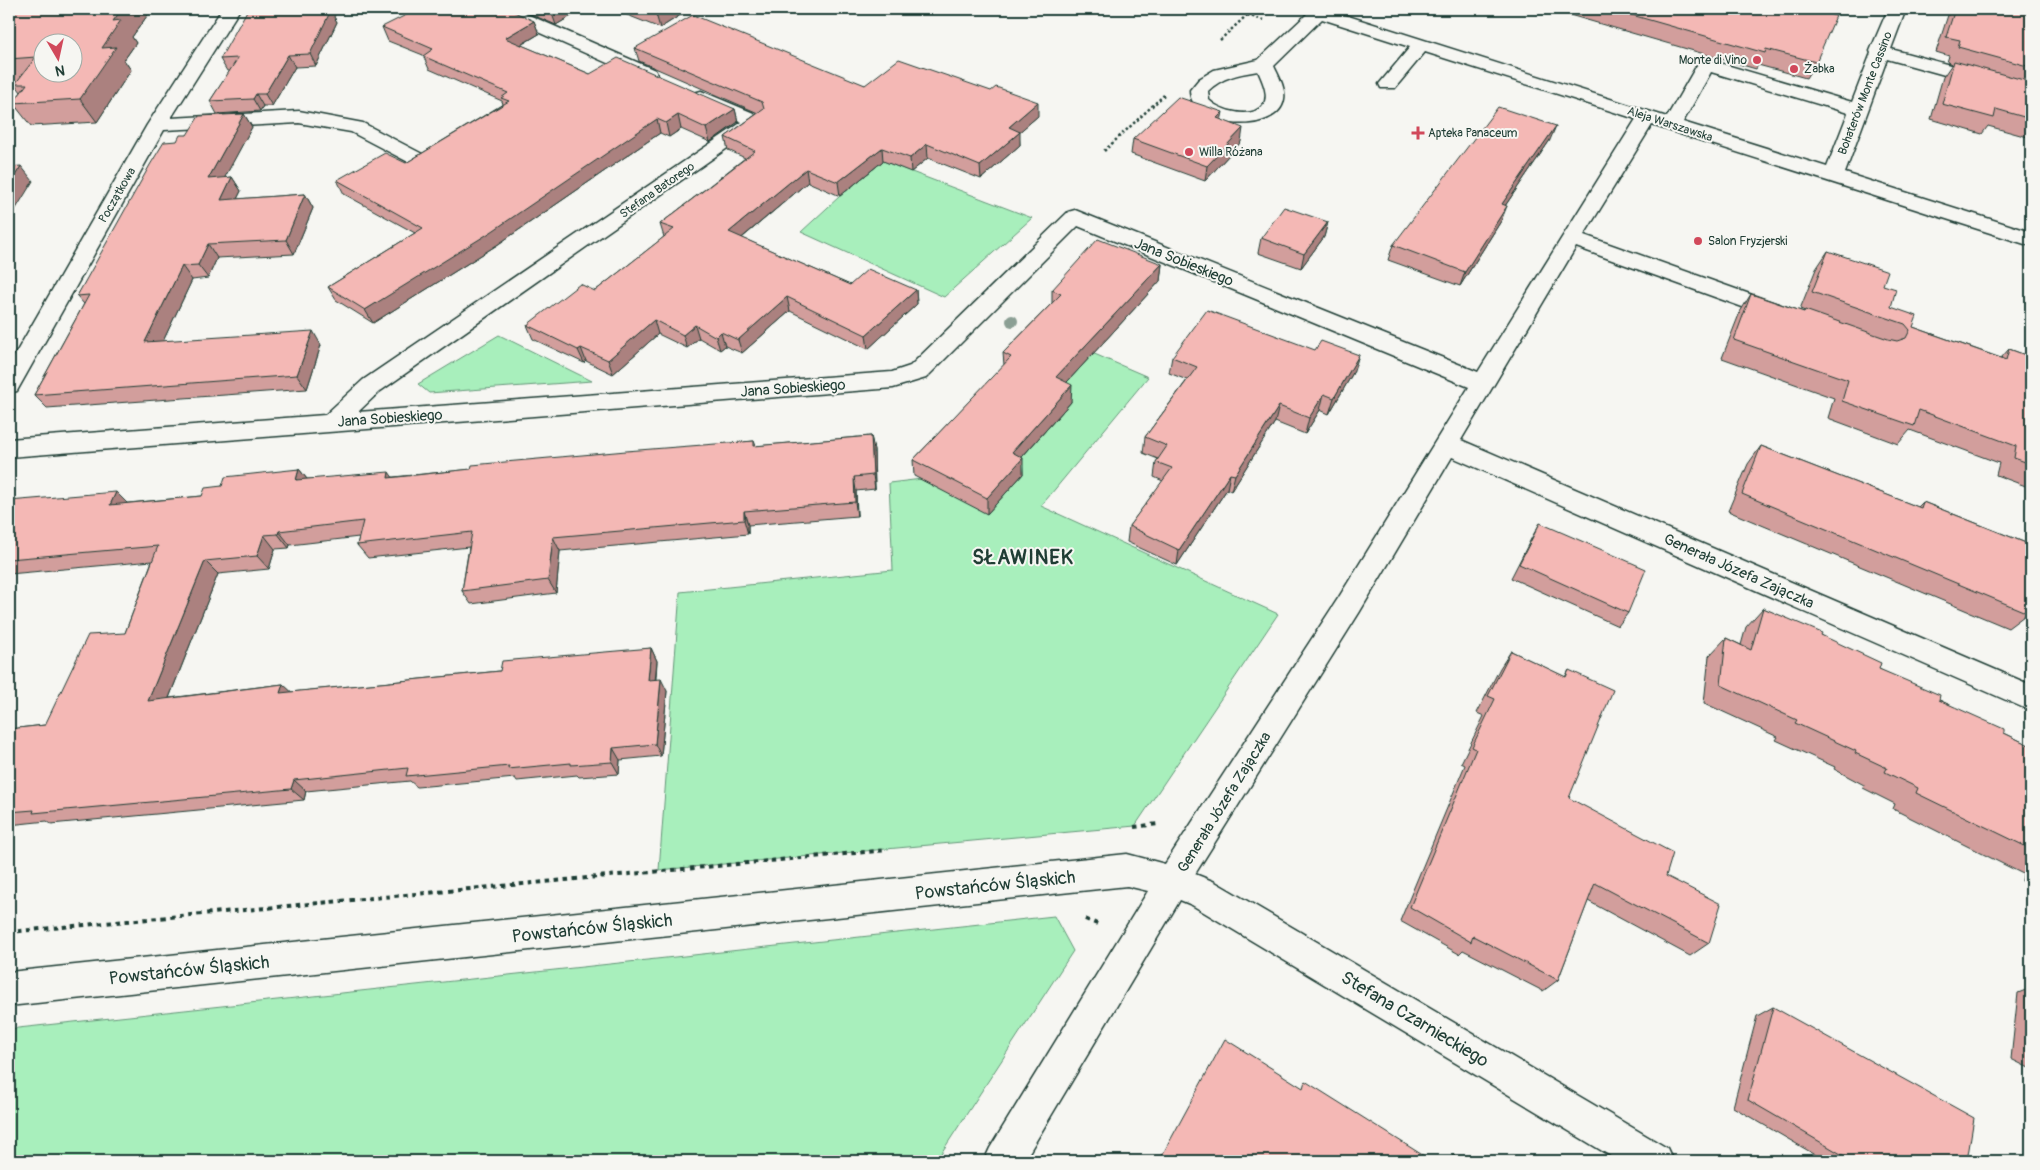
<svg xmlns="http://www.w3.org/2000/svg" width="2040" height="1170" viewBox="0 0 2040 1170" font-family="Pangolin,sans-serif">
<rect width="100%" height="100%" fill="#f6f6f2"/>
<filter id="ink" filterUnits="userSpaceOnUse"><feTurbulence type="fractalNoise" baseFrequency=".02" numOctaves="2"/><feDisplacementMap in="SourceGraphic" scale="10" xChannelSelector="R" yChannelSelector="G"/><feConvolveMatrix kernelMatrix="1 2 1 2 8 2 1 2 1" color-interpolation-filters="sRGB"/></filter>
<g filter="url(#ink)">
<path fill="#a8efbc" stroke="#649678" d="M883,161l149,57 -88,79 -143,-65 39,-36z
M1041,331l107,46 -107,129 237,108 -143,212 -476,44 21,-278 213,-22 -4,-87 123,-15 59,-66z
M499,335l93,46 -163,12 -11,-9z
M1054,916l19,35 -137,210h-927v-132z"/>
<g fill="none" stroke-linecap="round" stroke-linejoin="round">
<g stroke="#1f3d34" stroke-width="3">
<path id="minor" d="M222,9h18l-69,109 128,-7 64,12 65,34 3,4 -3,4 -7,2 -7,-2 -63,-33 -52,-9 -135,7 -147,261 -8,2v-28l138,-240z
M492,9h23l140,61 2,4 -2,4h-14l-146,-65z
M1300,9h26l341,108 30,-52 3,-4 6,-2 146,43 19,-49 -1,-2 18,-42h18l-15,40 140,38v12l-144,-40 -42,114 186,59v14l-379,-121 -68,110 205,73 3,5 -3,5 -8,3 -8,-3 -197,-71 -115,193 570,245v26l-579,-254 -93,156 -164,261 20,8 452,266 6,13h-54l-427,-256 -12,-5 -156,261h-40l6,-13 158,-257 -21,-5 -1118,120v-34l1118,-118 38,10 174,-267 130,-210 -391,-161 -152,152 -33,10 -884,69v-18l316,-24 38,-35 379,-258 -48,-21 -2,-4 2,-4 7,-2 62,26 3,4 -387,271 -21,20 534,-40 18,-6 158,-154 7,-2 403,162 158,-253 -211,-67 -30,36h-14l-2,-4 31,-37 -88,-28 -48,47c4,9 12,22 10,33 -5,36 -94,32 -94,-9l9,-11 15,-9 44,-10 49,-46zM1258,71c4,9 12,25 5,34 -11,15 -43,6 -54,-5l-1,-9c14,-14 31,-17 50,-20zM1711,72l137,41 -21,54 -144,-45z"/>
</g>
<path stroke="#1f3d34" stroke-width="2.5" stroke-dasharray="2.5 2.5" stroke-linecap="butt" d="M1228,9l35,11
M1220,40l27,-25
M1104,151l60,-56"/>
<path stroke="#1f3d34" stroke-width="4" stroke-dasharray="4.5 4.5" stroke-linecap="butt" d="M1134,827l24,-3
M1085,919l12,5
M9,932l878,-82"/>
<use href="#minor" fill="#f6f6f2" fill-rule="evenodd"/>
</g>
<circle fill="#8b9f94" cx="1012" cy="321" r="6"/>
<path fill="#d29e9c" stroke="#1f3d34" d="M9,9h143l-20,28 4,6 -12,17 7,10 -34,52 -66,4 -18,-23 8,-11 -6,-8 2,-1h-8z
M521,9h62l-27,16 -35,-15z
M612,9h78l-30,19z
M1549,9h259l8,53 -10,16 -48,-13 -2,4z
M1950,9h81v129l-43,-12 -6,8 -51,-15 12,-42 9,-13 -5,-2 2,-6 -13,-4z
M334,17l3,5 -21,44 -21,1 -23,39h-9l-3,5 -43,3 -7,-13 20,-30h-3l-7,-12z
M534,21l5,13 -18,11 69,29 145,35 3,13 -28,20 -29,-13 -12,8 -9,-4 -163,112 -124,78 -37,-23 -8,-13 87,-54 -71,-39 -7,-14 69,-17 97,-59 -1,-3 -73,-32 -6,-14 -35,-14 -6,-14z
M635,48l230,37 173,31 -19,16 1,13 -39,34 -53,-21 -17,14 -28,-11 -43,35 -32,-14 -66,56 108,47 66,5 1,14 -49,45 -78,-38 -48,42 -17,-7 -5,4 -21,-12 -12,10 -29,-14 -45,40 -27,-13 -2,2 -51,-24 -6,-14 68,-34 69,-54 -4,-13 85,-66 -17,-8 -3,-13 33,-24 -119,-52z
M244,114l8,13 -28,51 8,-1 9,14 -4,8 68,-5 8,14 -19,46 -77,4 -9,20 -16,2 -29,61 158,4 -14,44 -260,19 -13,-13 50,-91 -7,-8 100,-155 10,-6z
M1221,120l20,22 -36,39 -74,-27 2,-15z
M1550,140l-45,66 -4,15 -41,65 -72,-26 5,-15z
M1328,222l-4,15 -23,31 -43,-15 3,-15z
M1828,251l55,34 8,22 22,20 88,31 8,-9 22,8v131l-35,-13 3,-12 -89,-33 -12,14 -70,-26 6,-20 -112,-40 18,-46 11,-18 53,18 1,-1 -5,-2 16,-40z
M1162,264l-2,17 -93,101 4,20 -49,55 1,17 -36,40 -73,-38 -1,-16 91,-95 -1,-12 49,-50v-13z
M1172,357l182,14 -25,43 -9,-4 -15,24 -30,-12 -44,69 -4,-2 -50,76 -50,-23 2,-16 34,-45 -9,-4 2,-15 2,-3 -15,-6 2,-16 42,-57 -18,-7z
M871,436l3,14 1,39 -19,2 1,25 -109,9v9l-188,17 -4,42 -85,11 -9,-13 7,-44 -101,11 -11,-13 2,-8 -69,8 -1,3 -14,1 -6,20 -51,5 -49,124 114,-14 8,8 209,-21 151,-23 6,13 -1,18 11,12 -6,65 -41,4 -1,14 -40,3 -2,-2 -60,6 -2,-3 -98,9 -7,-6 -104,10 -2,9 -253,24 -4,-3 -38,4v-96l36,-4 80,-92 27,-72 -143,13v-73l119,2 74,-7 20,-10 77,-17 8,10 86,-2 361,-36 2,5z
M1761,446l157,61 5,-5 108,43v65l-3,-2v5l-20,15 -280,-117 20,-47z
M1540,523l88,90 -10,13 -107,-48 21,-41z
M1763,608l58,27 58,34 125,64 27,13v141l-9,-6 1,-7 -130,-65 2,-5 -32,-16 1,-3 -30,-16 1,-2 -59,-27 2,-3 -74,-34 5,-47 17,-18 15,7 5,-18z
M1511,651l54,26 4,-7v128l97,78 43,67 -19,13 -102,-55 -30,79 -15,11 -80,-41 -4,4 -59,-33 65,-156 -4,-2 23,-47 -7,-3 23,-45z
M2031,988v81l-20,-10 7,-66z
M1773,1007l194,154h-141l-93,-54 24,-91z
M1454,1155l10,6h-20z"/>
<path fill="#ab817f" stroke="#1f3d34" d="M122,9h30l-20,28 4,6 -12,17 7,10 -34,52 -17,-23 33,-78z
M326,9h12l-4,8 3,5 -21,44 -6,-12z
M555,9h28l-27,16 -5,-14z
M665,9h25l-30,19 -4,-14z
M534,21l5,13 -29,17 -5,-13z
M288,55l7,12 -23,39 -7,-12z
M256,94l7,12 -3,5 -7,-12z
M1038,102v14l-29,25v-14z
M735,109l3,13 -28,20 -4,-14z
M1223,112l-3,14 -3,-8z
M244,114l8,13 -35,65 -9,-13z
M678,115l3,14 -12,8 -3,-14z
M657,119l3,14 -163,112 -124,78 -8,-13z
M1556,126l-6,14 -54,79 6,-15z
M1243,128l-2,14 -36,39 2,-15z
M1020,132v13l-39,34 -1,-13z
M927,144l1,14 -17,14 -1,-14z
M882,148l1,13 -43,35 -2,-14z
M21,166l12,15 -24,39v-35z
M806,169l2,13 -76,64 -3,-14z
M232,177l9,14 -11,22 -9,-13z
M305,194l8,14 -19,46 -8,-14z
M1507,206l-6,15 -41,65 5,-14z
M9,221l5,6 -5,8z
M1328,222l-4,15 -23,31 3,-14z
M208,244l9,14 -9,20 -10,-13z
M1162,264l-2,17 -104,113v-17z
M182,266l10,14 -36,76 -11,-14z
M916,290l1,14 -49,45 -2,-14z
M787,297l3,14 -48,42 -4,-13z
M654,320l4,14 -45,40 -5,-14z
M695,325l4,13 -12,10 -4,-13z
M313,331l8,14 -14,44 -10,-14z
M721,332l4,14 -5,4 -4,-13z
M581,348l5,13 -2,2 -6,-13z
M1359,355l-5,16 -25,43 5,-16z
M1072,385l-1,17 -59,66v-16z
M1324,394l-4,16 -15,24 4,-16z
M1279,406l-4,16 -44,69 4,-16z
M871,436l3,14 1,39 -2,-14z
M1023,458v16l-36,40v-16z
M299,469l11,14 -14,-3z
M389,472l9,13 -10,-7z
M1230,474l-3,15 -50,76 2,-15z
M854,477l2,14 1,25 -2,-14z
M116,492l14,14 -20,-1z
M744,511l4,14v9l-4,-14z
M279,531l11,14 -1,3 -11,-14z
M264,535l11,14 -6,20 -12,-13z
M553,537l7,14 -4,42 -8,-13z
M205,561l13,13 -55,139 -15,-12z
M651,648l6,13 -3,31 -6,-12z
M661,679l6,12 -6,65 -6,-12z
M283,684l13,12 -16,-3z
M613,748l7,12 -1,14 -7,-12z
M294,780l12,11 -2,9 -13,-11z"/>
<path fill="#f4b8b5" stroke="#1f3d34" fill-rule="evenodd" d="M9,9h113l-9,12 8,-1 -19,28 14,-1 -36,52 -67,4 14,-19h-12l21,-27 -27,2zM42,42h30v30h-30z
M248,9h78v1h5l-21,44 -22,1 -23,39h-9l-3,5 -43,2 28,-43 -18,1z
M418,9h90l26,12 -29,17 85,36 28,-16 117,51 -29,19 -28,-13 -12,8 -9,-4 -166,113 -126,78 -37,-23 95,-59 -86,-48 48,-27 21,10 103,-62 -8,-3 7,-5 -85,-37 10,-7 -51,-22z
M545,9h10l-4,2z
M643,9h22l-9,5z
M1611,9h197l28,7 -20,46 -50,-13 -1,4z
M1955,9h76v58l-73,-20 2,-7 -14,-3z
M693,15l172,70 34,-26 92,32 5,-4 42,15 -29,25 11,5 -40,34 -53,-22 -17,14 -28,-10 -44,34 -32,-13 -77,63 121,53 18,-16 48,21 -50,45 -79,-38 -49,43 -17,-8 -5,5 -21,-12 -12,10 -29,-15 -46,40 -27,-12 -3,2 -51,-25 53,-41 15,7 79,-62 -14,-5 95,-73 -30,-14 39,-28 -2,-7 -127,-54z
M1954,61l77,21v37l-35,-10 -2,9 -52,-14z
M1178,97l45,15 -6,6 26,10 -36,38 -74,-27z
M1498,107l58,19 -54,78 5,2 -42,66 -72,-27z
M244,114l-36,65 24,-2 -11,23 84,-6 -19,46 -78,4 -10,21 -16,1 -37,76 168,-11 -16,44 -263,20 55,-100 -12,1 73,-131 14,-23 13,-1 3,-6h7l12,-19z
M21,166l-12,19v-18z
M1284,207l44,15 -24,32 -43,-16z
M1098,239l64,25 -106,113 16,8 -60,67 11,6 -36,40 -74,-38 98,-103 -8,-4 58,-59 -9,-4z
M1828,251l60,20 -5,14 13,4 -5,18 26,9 -4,11 93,33 3,-11 22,8v107l-17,-6 2,-12 -97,-36 -5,16 -72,-25 6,-21 -114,-40 17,-46 53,18 1,-2 83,29 9,2 9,-3 4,-8 -5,-6 -93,-32z
M1207,310l108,40 6,-9 38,14 -25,43 -10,-4 -15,24 -30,-12 -44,69 -5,-1 -51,76 -50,-24 43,-58 -16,-6 11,-16 -22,-9 52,-70 -25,-10z
M871,436l2,39 -19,2 1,25 -111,9v9l-191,17 -5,43 -86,11 10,-59 -115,13 6,-24 -84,10 -1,3 -14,1 -7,21 -52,5 -57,140 135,-17 -3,9 220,-22 2,-10 149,-13 -3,32 13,-1 -6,65 -42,4 -1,14 -41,3v-2l-63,6 1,-3 -103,10 2,-8 -114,12 -3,9 -258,24 1,-3 -25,2v-83l36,-4 43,-90 37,-2 33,-87 -149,13v-58l107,-9 -6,13 92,-9 3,-8 17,-2 3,-9 74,-8 -3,11 93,-8 -1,6 83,-9 1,-4 154,-14 128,-10v5z
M1761,446l160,62 2,-6 108,43v49l-3,19 -286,-119z
M1540,523l106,46 -18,44 -109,-49z
M1763,608l59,25 -1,2 60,28 -2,6 61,26 -1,5 65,29v4l27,13v103l-115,-56 2,-5 -33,-16 2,-4 -32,-15 1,-2 -61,-28 2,-3 -76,-35 5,-47 25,12z
M1511,651l55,26 3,-7 44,20 -44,108 104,55 -7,23 55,28 -12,39 -114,-60 -37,97 -85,-44 -2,6 -61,-35 66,-158 -4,-2 23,-48 -7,-3z
M1773,1007l201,111 -7,43h-114l-105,-61z
M1225,1039l78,49 2,-7 127,80h-273z
M1454,1155l10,6h-13z"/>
</g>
<g fill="#d1495b" stroke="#f6f6f2" stroke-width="2">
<circle cx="1757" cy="60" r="5"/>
<circle cx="1794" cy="69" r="5"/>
<path d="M1415.5 125.5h5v5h5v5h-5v5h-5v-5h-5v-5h5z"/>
<circle cx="1189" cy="152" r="5"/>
<circle cx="1698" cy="241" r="5"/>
</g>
<g text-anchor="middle" stroke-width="4" stroke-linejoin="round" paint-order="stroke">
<g font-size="12" fill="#1f3d34" stroke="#f6f6f2" text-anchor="start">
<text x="1747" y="64" text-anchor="end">Monte di Vino</text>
<text x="1804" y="73">Żabka</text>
<text x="1428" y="137">Apteka Panaceum</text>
<text x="1199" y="156">Willa Różana</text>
<text x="1708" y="245">Salon Fryzjerski</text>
</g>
<g font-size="12" fill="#1f3d34" stroke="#f6f6f2">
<text transform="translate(1865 93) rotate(-69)" y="4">Bohaterów Monte Cassino</text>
<text transform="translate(1670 124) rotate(18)" y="4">Aleja Warszawska</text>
<text transform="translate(657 190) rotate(-35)" y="4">Stefana Batorego</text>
<text transform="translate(117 195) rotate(-60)" y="4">Początkowa</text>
</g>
<g font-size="15" fill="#1f3d34" stroke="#f6f6f2">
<text transform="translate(1184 262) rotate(22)" y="5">Jana Sobieskiego</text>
<text transform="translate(793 388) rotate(-4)" y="5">Jana Sobieskiego</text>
<text transform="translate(390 418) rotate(-4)" y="5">Jana Sobieskiego</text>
<text transform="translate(1739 571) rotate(24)" y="5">Generała Józefa Zajączka</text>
<text transform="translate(1224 802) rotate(-58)" y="5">Generała Józefa Zajączka</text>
</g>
<g font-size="18" fill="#1f3d34" stroke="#f6f6f2">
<text transform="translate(995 885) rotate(-6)" y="6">Powstańców Śląskich</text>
<text transform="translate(592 928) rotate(-6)" y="6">Powstańców Śląskich</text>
<text transform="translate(189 970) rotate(-6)" y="6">Powstańców Śląskich</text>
<text transform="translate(1415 1019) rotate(31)" y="6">Stefana Czarnieckiego</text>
</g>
<g font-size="20" font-weight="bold" letter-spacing="1" fill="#1f3d34" stroke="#f6f6f2">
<text x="1023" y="564">SŁAWINEK</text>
</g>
</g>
<rect width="2040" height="1170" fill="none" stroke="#f6f6f2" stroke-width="30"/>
<rect x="15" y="15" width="2010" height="1140" fill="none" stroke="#1f3d34" stroke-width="2" filter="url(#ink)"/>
<g transform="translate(58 58) rotate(171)"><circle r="24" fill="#f6f6f2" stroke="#a0aca6"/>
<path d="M0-4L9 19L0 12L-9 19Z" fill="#d1495b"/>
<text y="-8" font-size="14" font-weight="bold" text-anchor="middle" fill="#1f3d34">N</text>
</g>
</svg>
